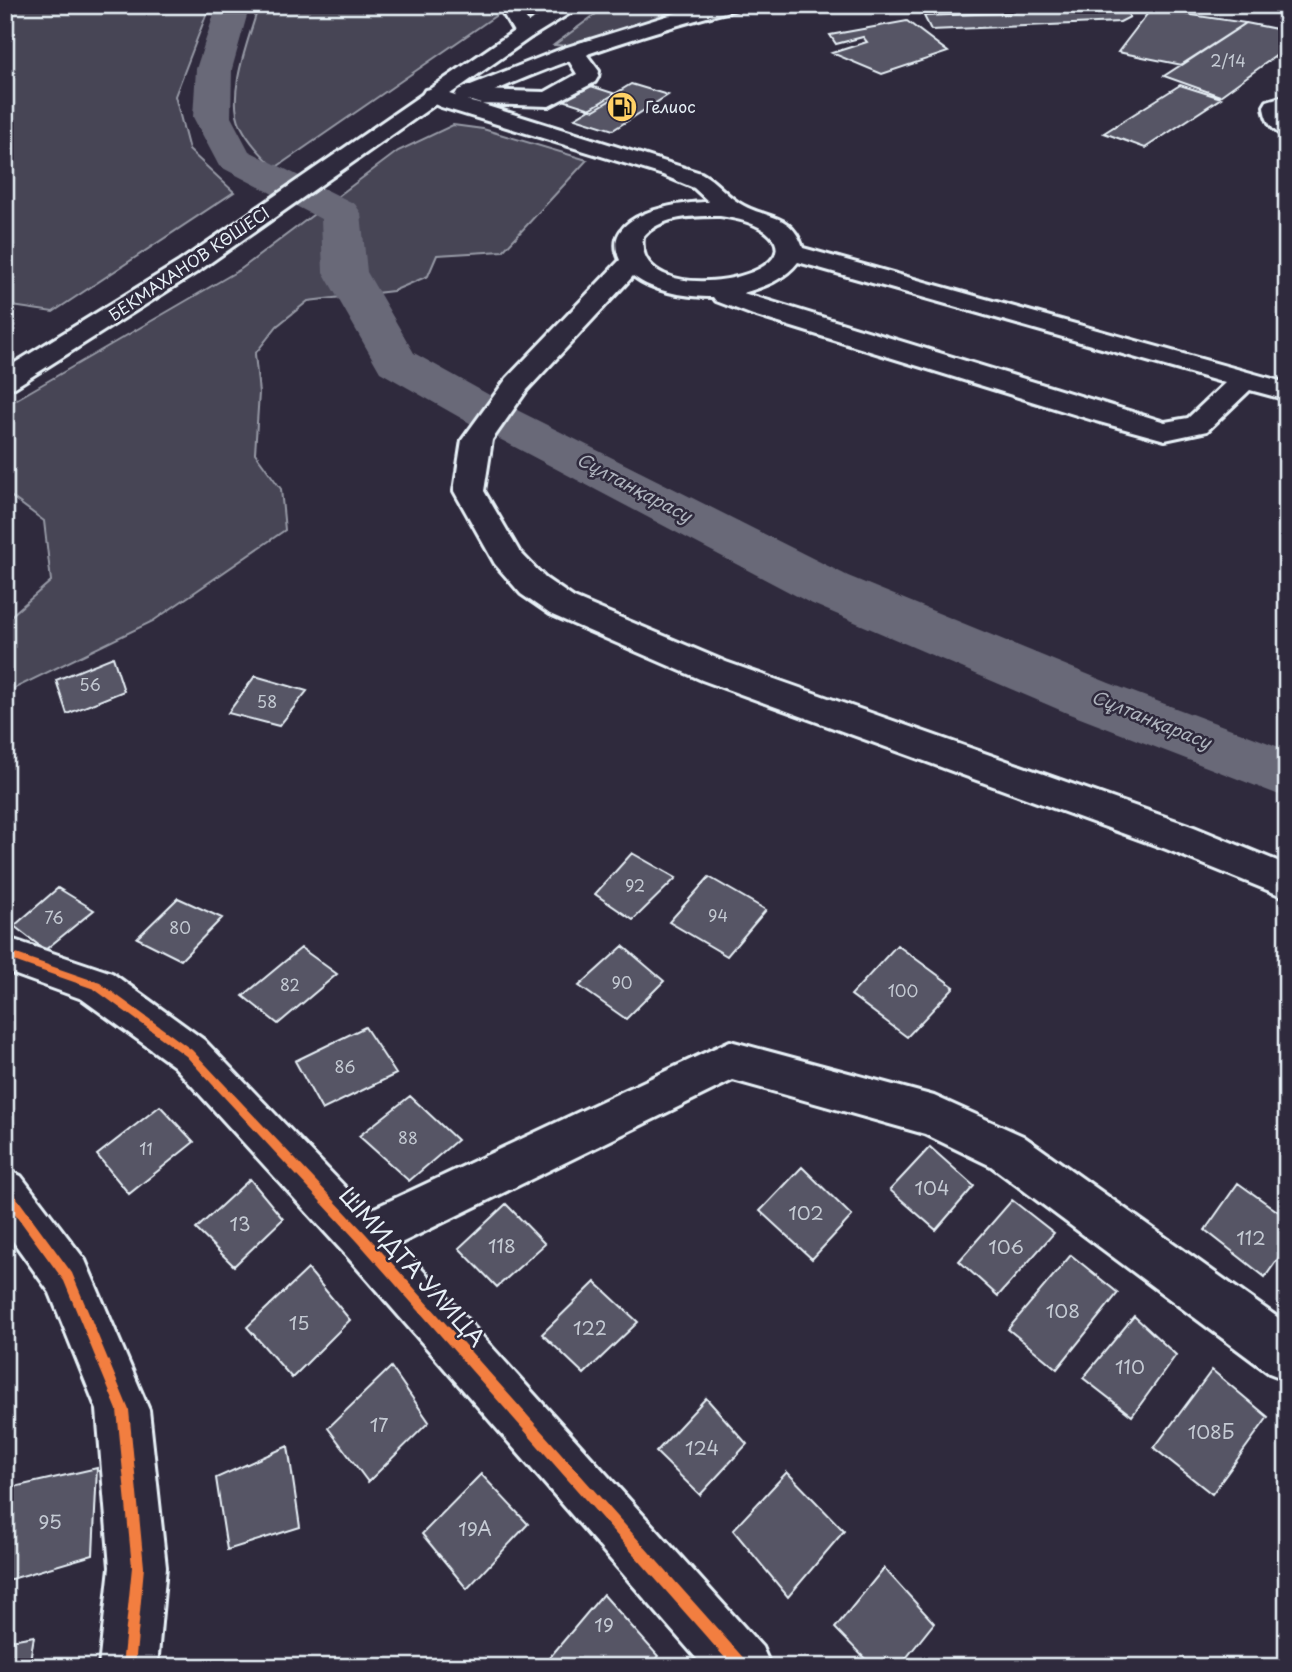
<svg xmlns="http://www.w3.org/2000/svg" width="1292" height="1672" viewBox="0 0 1292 1672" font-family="'Playpen Sans',sans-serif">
<rect width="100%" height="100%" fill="#2f2a3d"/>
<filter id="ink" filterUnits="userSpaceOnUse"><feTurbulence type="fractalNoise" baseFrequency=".0143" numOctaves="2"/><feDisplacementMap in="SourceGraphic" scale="14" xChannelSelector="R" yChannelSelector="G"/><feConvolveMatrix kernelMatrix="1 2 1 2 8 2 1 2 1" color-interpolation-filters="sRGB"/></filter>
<g filter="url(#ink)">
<path fill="#464455" stroke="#979aa6" stroke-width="2" d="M5,5h205l-35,91 14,54 45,42 -181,120 -48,-7z
M259,5h233l6,9 -223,154c-13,-13 -26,-26 -34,-42 -16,-30 9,-90 18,-121z
M608,5h103l-141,41 -16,-1z
M453,125l30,4 104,31 -84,91 -66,4 -9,21 -35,15 -85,10 -31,25 -22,28 4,39 -4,60 26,36 4,41 -132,91 -148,72v-72l46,-40 -7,-60 -39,-29v-86l236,-137 157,-118z"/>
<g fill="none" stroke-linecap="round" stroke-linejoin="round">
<path fill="#696978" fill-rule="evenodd" d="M217,5h33l-18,64 -1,48 18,34 106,53 6,9 6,59 47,81 95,53 339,170 261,107 178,67v48l-220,-85 -259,-111 -333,-176 -95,-54 -57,-100 -2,-53 -102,-53 -26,-49 3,-48z"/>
</g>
<path fill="#575565" stroke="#e8f1f8" stroke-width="2" d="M1123,8l7,9 -10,5 -189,8 -7,-14z
M1151,9l95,14 -64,42 -64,-13z
M907,21l41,31 -66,22 -50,-21 35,-11 -4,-5 -27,7 -6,-9z
M1246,23l41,8v26l-10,-2 -57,41 -56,-20z
M566,78l53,17 -25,15 -53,-17z
M631,84l37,11 -55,35 -38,-12z
M1180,85l41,13 -76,50 -41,-15z
M113,657l11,34 -57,23 -11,-34z
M255,676l52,15 -28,35 -51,-13z
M632,853l44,25 -43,42 -38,-26z
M709,877l57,33 -39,46 -58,-34z
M58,888l36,22 -49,40 -31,-24z
M178,898l44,20 -41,42 -44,-22z
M897,945l57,42 -47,50 -56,-42z
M623,946l41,35 -38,38 -47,-33z
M301,948l36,26 -59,50 -35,-28z
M365,1027l31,47 -74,36 -27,-49z
M410,1096l47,44 -48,41 -50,-45z
M160,1106l34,36 -65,52 -32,-39z
M930,1147l44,39 -38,44 -46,-40z
M802,1167l50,49 -40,43 -52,-48z
M250,1179l33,40 -49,47 -38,-37z
M1238,1183l49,35v28l-22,31 -60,-47z
M1012,1200l42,33 -56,63 -39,-35z
M506,1204l39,40 -48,43 -38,-39z
M1071,1255l47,38 -61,76 -49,-40z
M308,1269l42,51 -58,58 -45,-51z
M595,1282l43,40 -54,52 -42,-40z
M1134,1316l42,39 -44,61 -49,-38z
M391,1367l38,55 -61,60 -40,-54z
M1212,1370l56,47 -56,77 -58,-46z
M706,1398l41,46 -47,51 -44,-43z
M288,1446l12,81 -73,23 -11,-72z
M97,1468l-4,87 -88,26v-92z
M787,1472l57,59 -56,66 -55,-67z
M481,1474l47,50 -61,65 -45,-55z
M884,1568l50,55 -35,44h-26l-38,-39z
M603,1594l55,62 -9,11h-100l-4,-4z
M34,1636l-5,31h-24v-26z"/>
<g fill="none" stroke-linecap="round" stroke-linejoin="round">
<g stroke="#e8f1f8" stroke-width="6">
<path id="minor" d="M498,5h20l16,28 -3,4h-14z
M586,41l7,2 3,4 -9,8 12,16 -1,6 -3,5 -46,24 -70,-2 -8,-2 -3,-5 3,-5 8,-2 66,2 32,-18 -12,-20 14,-11z
M433,89l268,84c15,8 24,21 38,30 26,17 52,8 64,45l484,135v17l-37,-10 -43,41 -42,9 -69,-19 -343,-106 -37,-14 -3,-4c-27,0 -58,-5 -80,-21l-106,114 -35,50 -8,51 35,60 26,27 29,20 152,64 468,165 93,38v33l-121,-49 -464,-169 -152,-66 -29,-20 -26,-30 -41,-73 8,-51 45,-62 113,-118c-22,-47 60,-58 89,-58l-15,-14 -31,-13 -222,-68 -16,-7 -3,-5 3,-5zM720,216c16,2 38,7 50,19 43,43 -137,77 -127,2 18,-22 52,-21 77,-21zM798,262l427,121 -37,35 -23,4 -422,-129c21,-6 41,-13 55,-31z
M1287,95v42c-14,-4 -22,-17 -23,-31l3,-5z
M5,937l107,36 92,67 164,171 362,-170 204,55 89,40 264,188v56l-18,-7 -278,-207 -66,-32 -192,-54 -334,164 363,403 9,20h-67l-359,-413 -171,-188 -92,-67 -77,-28z
M5,1169l16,7 64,84 64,150 17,157 -9,100h-58l11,-100 -13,-157 -47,-117 -45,-63z"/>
</g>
<g stroke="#e8f1f8" stroke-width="6">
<path id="major" d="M558,5h25l-52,32 -334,235 -182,115 -10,2v-20l174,-107 338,-233z
M702,5h38l-3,4c-90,23 -179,52 -263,91h-16l-3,-5 3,-5 106,-42z"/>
</g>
<use href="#minor" fill="#2f2a3d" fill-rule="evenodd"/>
<use href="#major" fill="#2f2a3d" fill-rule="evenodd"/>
<g stroke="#2f2a3d" stroke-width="4">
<path id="cycleway" d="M5,950l95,33 92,67 174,184 381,428 1,5h-15l-375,-425 -172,-186 -92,-67 -89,-31z
M5,1186l4,1 63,86 57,137 15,157 -9,100h-13l10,-100 -15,-157 -53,-129 -59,-81z"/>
</g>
<use href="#cycleway" fill="#f27e40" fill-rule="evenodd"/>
</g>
</g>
<defs>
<g id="fuel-disc" transform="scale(1.575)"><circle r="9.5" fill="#ffd166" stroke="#2f2a3d"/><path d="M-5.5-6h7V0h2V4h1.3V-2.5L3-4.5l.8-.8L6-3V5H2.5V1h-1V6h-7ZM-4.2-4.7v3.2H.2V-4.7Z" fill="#111"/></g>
</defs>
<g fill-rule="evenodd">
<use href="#fuel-disc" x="622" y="107"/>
</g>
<g text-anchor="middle" stroke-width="5" stroke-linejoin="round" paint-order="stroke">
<g font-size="16" fill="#c4cad3">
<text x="1228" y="67">2/14</text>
<text x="90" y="691">56</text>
<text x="267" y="708">58</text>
<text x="635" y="892">92</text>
<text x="718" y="922">94</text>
<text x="54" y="924">76</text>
<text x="180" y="934">80</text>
<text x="622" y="989">90</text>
<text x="290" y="991">82</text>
<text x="903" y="997">100</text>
<text x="345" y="1073">86</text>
<text x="408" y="1144">88</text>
<text x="146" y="1155">11</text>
</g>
<g font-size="16" fill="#e8f1f8" stroke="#2f2a3d" text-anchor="start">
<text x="645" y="113">Гелиос</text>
</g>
<g font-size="16" fill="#e8f1f8" stroke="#2f2a3d">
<text transform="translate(189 264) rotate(-34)" y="6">БЕКМАХАНОВ КӨШЕСІ</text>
</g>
<g font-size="18" font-style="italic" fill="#afb4be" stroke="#2f2a3d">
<text transform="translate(634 488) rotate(28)" y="6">Сұлтанқарасу</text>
<text transform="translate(1151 720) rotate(22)" y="6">Сұлтанқарасу</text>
</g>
<g font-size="19" fill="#c4cad3">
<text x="932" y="1195">104</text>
<text x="806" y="1220">102</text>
<text x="240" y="1231">13</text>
<text x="1251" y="1245">112</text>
<text x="502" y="1253">118</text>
<text x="1006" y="1254">106</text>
<text x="1063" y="1318">108</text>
<text x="299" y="1330">15</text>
<text x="590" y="1335">122</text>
<text x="1130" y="1374">110</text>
<text x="379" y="1432">17</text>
<text x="1211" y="1439">108Б</text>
<text x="702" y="1455">124</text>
<text x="50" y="1529">95</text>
<text x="475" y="1536">19А</text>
<text x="604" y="1632">19</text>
</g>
<g font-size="23" fill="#e8f1f8" stroke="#2f2a3d">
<text transform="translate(412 1267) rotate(48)" y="8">ШМИДТА УЛИЦА</text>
</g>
</g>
<rect width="1292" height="1672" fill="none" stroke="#2f2a3d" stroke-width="28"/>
<rect x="14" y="14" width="1264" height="1644" fill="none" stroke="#e8f1f8" stroke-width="2.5" filter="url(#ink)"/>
</svg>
